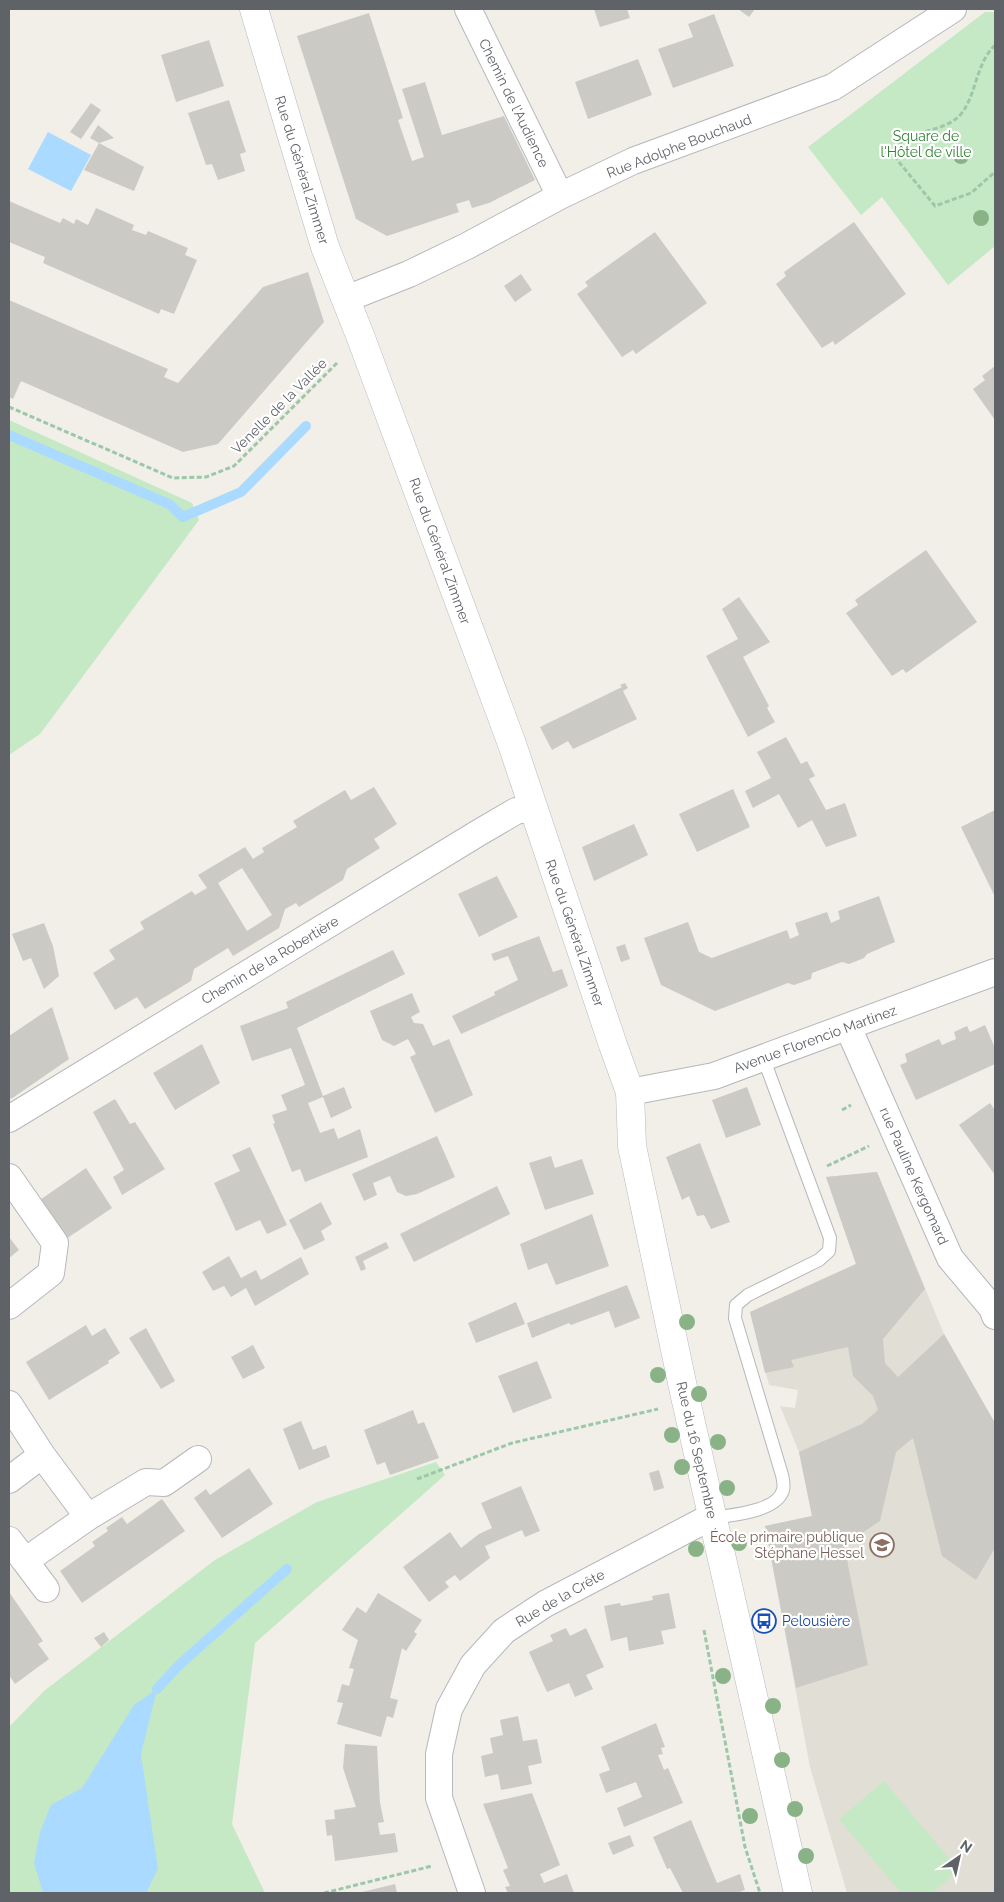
<svg xmlns="http://www.w3.org/2000/svg" width="1004" height="1902" viewBox="0 0 1004 1902" font-family="Raleway,sans-serif">
<rect width="100%" height="100%" fill="#f1efe8"/>
<path fill="#e1ded6" d="M877,1172l67,162 51,89v470h-148l-37,-126 -45,-241 47,-10 -13,-64 -19,-46 15,2 3,-18 -29,-5 -19,-73 106,-48 -30,-87z"/>
<path fill="#c5e8c5" d="M985,12h10v234l-47,39 -66,-88 -21,18 -53,-68z
M9,420l183,83 7,17 -159,214 -31,21z
M436,1462l9,13 -190,168 -23,181 33,69h-256v-166l35,-36 171,-131 102,-58z
M884,1781l75,89 -27,23h-31l-62,-74z"/>
<path fill="#aadaff" d="M48,132l43,23 -20,36 -43,-22z
M157,1689l-16,65 17,115 -12,24h-103l-9,-30 6,-31 11,-27 31,-17 52,-83z"/>
<g fill="none" stroke-linecap="round" stroke-linejoin="round">
<path stroke="#aadaff" stroke-width="10" d="M9,435l160,69 14,13 58,-25 65,-66
M157,1689l21,-23 109,-97"/>
</g>
<path fill="#cccac5" fill-rule="evenodd" d="M594,9h33l3,9 -30,9z
M738,9h17l-6,8z
M369,13l34,105 -5,2 14,41 12,-4 -22,-68 23,-7 17,53 62,-19 31,64 -46,23 -17,5 -3,-8 -13,4 3,8 -72,24 -31,-17 -59,-183z
M714,14l20,52 -61,22 -15,-39 35,-12 -5,-13z
M209,40l15,46 -48,16 -15,-47z
M638,59l14,36 -64,24 -13,-37z
M229,100l17,52 -6,2 5,17 -27,9 -6,-16 -6,1 -18,-52z
M91,103l10,7 -20,29 -11,-7z
M98,125l16,13 -15,5 -9,-5z
M99,143l45,24 -10,24 -50,-21z
M9,201l51,22 3,-5 11,6 2,-5 12,6 8,-17 38,17 -2,5 14,5 2,-4 40,17 -3,7 12,5 -23,54 -13,-5 -2,5 -116,-51 2,-6 -36,-15z
M854,222l52,72 -71,51 -2,-4 -11,7 -46,-64 10,-8 -2,-4z
M655,232l52,71 -71,51 -3,-4 -11,7 -45,-63 11,-8 -3,-4z
M308,272l16,50 -106,122 -35,8 -162,-71 -8,18 -4,-2v-97l159,69 -4,8 14,6 85,-96z
M521,274l11,16 -17,12 -11,-16z
M995,366v54l-22,-31 12,-9 -3,-4z
M926,550l51,72 -71,51 -3,-4 -11,7 -46,-63 12,-8 -3,-5z
M739,597l31,45 -27,15 26,49 -2,2 8,14 -27,15 -42,-81 32,-17 -16,-30z
M625,683l3,5 -5,3 14,28 -64,30 -5,-8 -16,9 -12,-23 82,-40 -2,-2z
M786,737l15,27 6,-3 8,15 -6,3 17,31 19,-7 12,33 -31,11 -14,-27 -14,8 -19,-34 -26,14 -8,-17 26,-13 -14,-26z
M374,787l23,37 -23,15 6,9 -33,21 -4,11 -44,27 -3,-4 -11,6 -6,19 -46,28 -5,-8 -34,21 -3,12 -46,28 -8,-12 -22,13 -22,-37 22,-14 -6,-9 35,-21 -4,-7 52,-31 3,4 12,-7 -9,-13 47,-28 8,12 11,-7 -2,-4 35,-21 -4,-6 52,-31 6,10zM242,868l30,47 -25,16 -29,-48z
M733,789l17,38 -53,25 -18,-38z
M995,810v87l-34,-70z
M634,824l14,31 -54,26 -12,-34z
M497,876l21,41 -39,20 -21,-43z
M879,896l16,46 -28,12 -3,4 -15,6 -7,-2 -30,11 -1,6 -17,6 -6,-2 -73,28 -54,-26 -17,-47 44,-16 11,30 13,6 75,-28 3,9 9,-4 -4,-12 32,-11 4,11 9,-4 -2,-8z
M44,923l9,23 6,30 -15,13 -13,-31 -8,3 -11,-27z
M539,936l14,36 9,-3 6,17 -107,48 -9,-18 43,-21 -1,-3 24,-12 -10,-24 -14,5 -3,-7z
M625,944l5,15 -9,3 -5,-15z
M393,950l12,24 -108,54 26,68 21,-9 8,21 -21,10 -8,-21 -15,6 12,30 14,-5 4,11 22,-10 8,28 -63,25 -5,-13 -8,3 -19,-48 2,-1 -3,-8 15,-5 -6,-15 24,-10 -14,-37 -39,13 -12,-35 48,-18 -2,-6z
M412,993l8,19 -9,5 3,6 9,1 10,22 16,-7 24,56 -38,18 -25,-56 6,-3 -8,-15 -14,7 -12,-6 -12,-29z
M52,1007l17,52 -58,40 -2,-3v-60z
M985,1025l10,23v16l-79,36 -16,-35 7,-3 -2,-8 34,-15 3,6 14,-6 -2,-7 13,-6 3,6z
M202,1044l18,39 -45,27 -22,-37z
M747,1087l14,38 -35,13 -14,-38z
M115,1099l15,25 5,-2 30,47 -43,26 -9,-18 11,-7 -31,-58z
M990,1103l5,7v65l-36,-50z
M437,1136l18,41 -38,17 -11,2 -9,-4 -7,-16 -17,7 4,12 -13,6 -12,-27z
M700,1143l30,79 -19,7 -7,-14 -7,1 -8,-20 -7,4 -16,-43z
M250,1147l37,78 -20,9 -7,-14 -24,11 -22,-48 26,-12 -8,-16z
M551,1156l4,12 27,-9 12,35 -49,16 -16,-47z
M86,1168l26,40 -49,33 -26,-39z
M877,1172l48,117 -42,50 2,24 13,14 46,-43 51,89v125l-19,32 -34,-24 -29,-118 -17,14 -16,69 -36,24 24,120 -72,23 -31,-162 47,-10 -13,-64 63,-28 16,-14 -5,-14 -20,-20 -5,-29 -57,13 3,7 -29,6 -15,-61 106,-48 -30,-87z
M497,1186l13,28 -96,48 -14,-28z
M321,1202l11,22 -11,7 4,9 -21,10 -15,-30z
M592,1214l17,52 -53,19 -9,-22 -19,7 -8,-26z
M9,1237l10,13 -10,8z
M386,1242l3,6 -26,13 3,8 -5,2 -6,-14z
M229,1256l12,22 15,-8 5,10 40,-23 8,17 -54,32 -9,-18 -15,9 -7,-11 -11,5 -11,-19z
M627,1285l13,33 -25,10 -6,-17 -38,14 -2,-2 -37,15 -5,-15z
M516,1302l9,22 -49,19 -8,-20z
M86,1325l6,11 13,-8 15,25 -12,8 1,2 -60,37 -23,-38z
M146,1328l29,53 -14,8 -32,-51z
M253,1345l12,23 -22,11 -12,-22z
M537,1361l15,37 -39,15 -15,-37z
M413,1410l5,14 6,-2 15,36 -49,17 -5,-13 -8,3 -13,-35z
M301,1421l12,29 13,-5 4,12 -31,13 -16,-41z
M249,1468l24,36 -51,34 -28,-40 12,-9 4,6z
M659,1470l5,18 -10,3 -5,-18z
M521,1486l19,45 -15,6 -3,-7 -37,16 5,12 -30,23 -5,-6 -10,7 4,5 -20,15 -26,-35 47,-35 11,16 18,-14 13,-6 -11,-25z
M162,1499l23,32 -103,72 -22,-32 35,-25 -3,-4 16,-11 -2,-3 16,-11 5,7z
M9,1592l34,49 -5,3 11,15 -34,25 -6,-9z
M378,1593l44,27 -8,12 3,2 -11,17 -4,-3 -12,50 8,2 -5,18 -6,-2 -6,21 -44,-13 6,-21 -6,-1 5,-18 7,2 5,-17 -5,-1 9,-28 -16,-10 15,-23 9,6z
M669,1593l7,35 -15,3 3,13 -35,7 -2,-14 -16,4 -7,-35 16,-3 1,3 32,-6 -1,-4z
M566,1628l4,8 16,-8 18,39 -18,8 7,14 -18,8 -6,-14 -22,9 -18,-40 24,-11 -3,-6z
M104,1632l5,8 -8,7 -7,-9z
M518,1716l5,25 14,-2 5,24 -14,3 4,18 -31,6 -3,-16 -13,3 -4,-21 12,-3 -3,-15 13,-3 -3,-15z
M656,1723l9,24 -4,1 2,6 -5,1 6,15 4,-2 15,35 -59,24 -7,-19 25,-11 -6,-15 -30,11 -7,-19 11,-4 -9,-23z
M345,1744l32,2 3,57 4,19 -6,1 2,12 15,-2 3,19 -63,9 -3,-26 -5,1 -2,-16 10,-1 -1,-9 22,-3 -13,-39z
M532,1793l28,72 -20,9 4,9 23,-9 7,19h-66l-3,-6 5,-1 -7,-16 5,-2 -25,-64z
M691,1820l26,63 23,-9 5,16 -9,3h-53l-13,-25 -3,1 -14,-32z
M630,1835l4,11 -21,9 -5,-12z
M395,1884l2,9h-39z"/>
<g fill="none" stroke-linecap="round" stroke-linejoin="round">
<g stroke="#b5b8bc" stroke-width="14">
<path id="lane" d="M712,1518c19,-3 65,-6 71,-28 1,-4 0,-11 -1,-15l-47,-157 1,-13 12,-10 71,-35 10,-9 1,-13 -67,-181"/>
</g>
<g stroke="#b5b8bc" stroke-width="28">
<path id="street" d="M468,9l92,187
M346,299l63,-25 58,-28 93,-50 73,-35 200,-74 120,-78
M848,1027l102,231 42,50 3,8
M630,1092l84,-16 281,-104
M9,1119l471,-287 36,-21 17,-3
M9,1177l46,66 -4,30 -42,33
M9,1404l33,51
M9,1480l33,-25 46,62
M9,1540l16,21 63,-44 58,-35 18,1 34,-24
M25,1561l21,28
M472,1893l-33,-95v-44l10,-45 24,-44 31,-34 41,-27 158,-83 9,-3"/>
</g>
<g stroke="#b6babf" stroke-width="29">
<path id="secondary" d="M254,9l71,238 36,91 151,406 101,301 17,47 2,54 52,246 114,501"/>
</g>
<path stroke="#9cc7a9" stroke-width="3" stroke-dasharray="5 2.5" stroke-linecap="butt" d="M995,45c-20,20 -18,49 -34,69 -13,15 -35,15 -52,24 -7,3 -13,8 -19,13l45,55 36,-13 24,-21
M9,407l164,71 33,-1 28,-11 104,-104
M842,1110l9,-5
M827,1166l42,-20
M417,1479l95,-36 146,-34
M704,1630l41,217 15,46
M324,1893l108,-27"/>
<use href="#lane" stroke="#fff" stroke-width="12"/>
<use href="#street" stroke="#fff" stroke-width="26"/>
<use href="#secondary" stroke="#fff" stroke-width="28"/>
</g>
<g fill="#89b387">
<circle cx="961" cy="156" r="8"/>
<circle cx="981" cy="218" r="8"/>
<circle cx="687" cy="1322" r="8"/>
<circle cx="658" cy="1375" r="8"/>
<circle cx="699" cy="1394" r="8"/>
<circle cx="672" cy="1435" r="8"/>
<circle cx="718" cy="1442" r="8"/>
<circle cx="682" cy="1467" r="8"/>
<circle cx="727" cy="1488" r="8"/>
<circle cx="739" cy="1543" r="8"/>
<circle cx="696" cy="1549" r="8"/>
<circle cx="723" cy="1676" r="8"/>
<circle cx="773" cy="1706" r="8"/>
<circle cx="782" cy="1760" r="8"/>
<circle cx="795" cy="1809" r="8"/>
<circle cx="750" cy="1816" r="8"/>
<circle cx="806" cy="1856" r="8"/>
</g>
<defs>
<g id="school-ring" transform="scale(1.25)"><circle r="9.5" fill="#fff" stroke="#8d6e63" stroke-width="1.5"/><path d="M0-5L7-2L0 1L-7-2ZM-4 1L0 2.5L4 1V4Q0 6-4 4Z" fill="#8d6e63"/></g>
<g id="bus-ring" transform="scale(1.25)"><circle r="9.5" fill="#fff" stroke="#1a4fb4" stroke-width="1.5"/><path d="M-5-6H5V4H4V6H2V4H-2V6H-4V4H-5ZM-3.5-4V0h7V-4ZM-3.5 1.2v1.5H-2V1.2ZM2 1.2v1.5H3.5V1.2Z" fill="#1a4fb4"/></g>
</defs>
<g fill-rule="evenodd">
<use href="#school-ring" x="882" y="1545"/>
<use href="#bus-ring" x="764" y="1621"/>
</g>
<g text-anchor="middle" stroke-width="4.5" stroke-linejoin="round" paint-order="stroke">
<g font-size="14" fill="#5f6368" stroke="#fff">
<text transform="translate(514 103) rotate(64)" y="5">Chemin de l'Audience</text>
<text transform="translate(679 146) rotate(-21)" y="5">Rue Adolphe Bouchaud</text>
<text transform="translate(302 170) rotate(73)" y="5">Rue du Général Zimmer</text>
<text transform="translate(279 406) rotate(-45)" y="5">Venelle de la Vallée</text>
<text transform="translate(440 551) rotate(70)" y="5">Rue du Général Zimmer</text>
<text transform="translate(575 933) rotate(71)" y="5">Rue du Général Zimmer</text>
<text transform="translate(270 960) rotate(-31)" y="5">Chemin de la Robertière</text>
<text transform="translate(815 1039) rotate(-20)" y="5">Avenue Florencio Martinez</text>
<text transform="translate(914 1176) rotate(66)" y="5">rue Pauline Kergomard</text>
<text transform="translate(697 1450) rotate(77)" y="5">Rue du 16 Septembre</text>
<text transform="translate(560 1598) rotate(-30)" y="5">Rue de la Crête</text>
</g>
<g font-size="14" fill="#348238" stroke="#fff">
<text x="926" y="141">Square de<tspan x="926" dy="16">l'Hôtel de ville</tspan></text>
</g>
<g font-size="14" fill="#785e54" stroke="#fff" text-anchor="end">
<text x="864" y="1542">École primaire publique<tspan x="864" dy="16">Stéphane Hessel</tspan></text>
</g>
<g font-size="14" fill="#164399" stroke="#fff" text-anchor="start">
<text x="782" y="1626">Pelousière</text>
</g>
</g>
<rect width="1004" height="1902" fill="none" stroke="#5f6368" stroke-width="20"/>
<g transform="translate(959 1857) rotate(34)" stroke="#ffffff" stroke-width="4" paint-order="stroke">
<path d="M0-4L9 19L0 12L-9 19Z" fill="#5f6368"/>
<text y="-8" font-size="14" font-weight="bold" text-anchor="middle" fill="#5f6368">N</text>
</g>
</svg>
